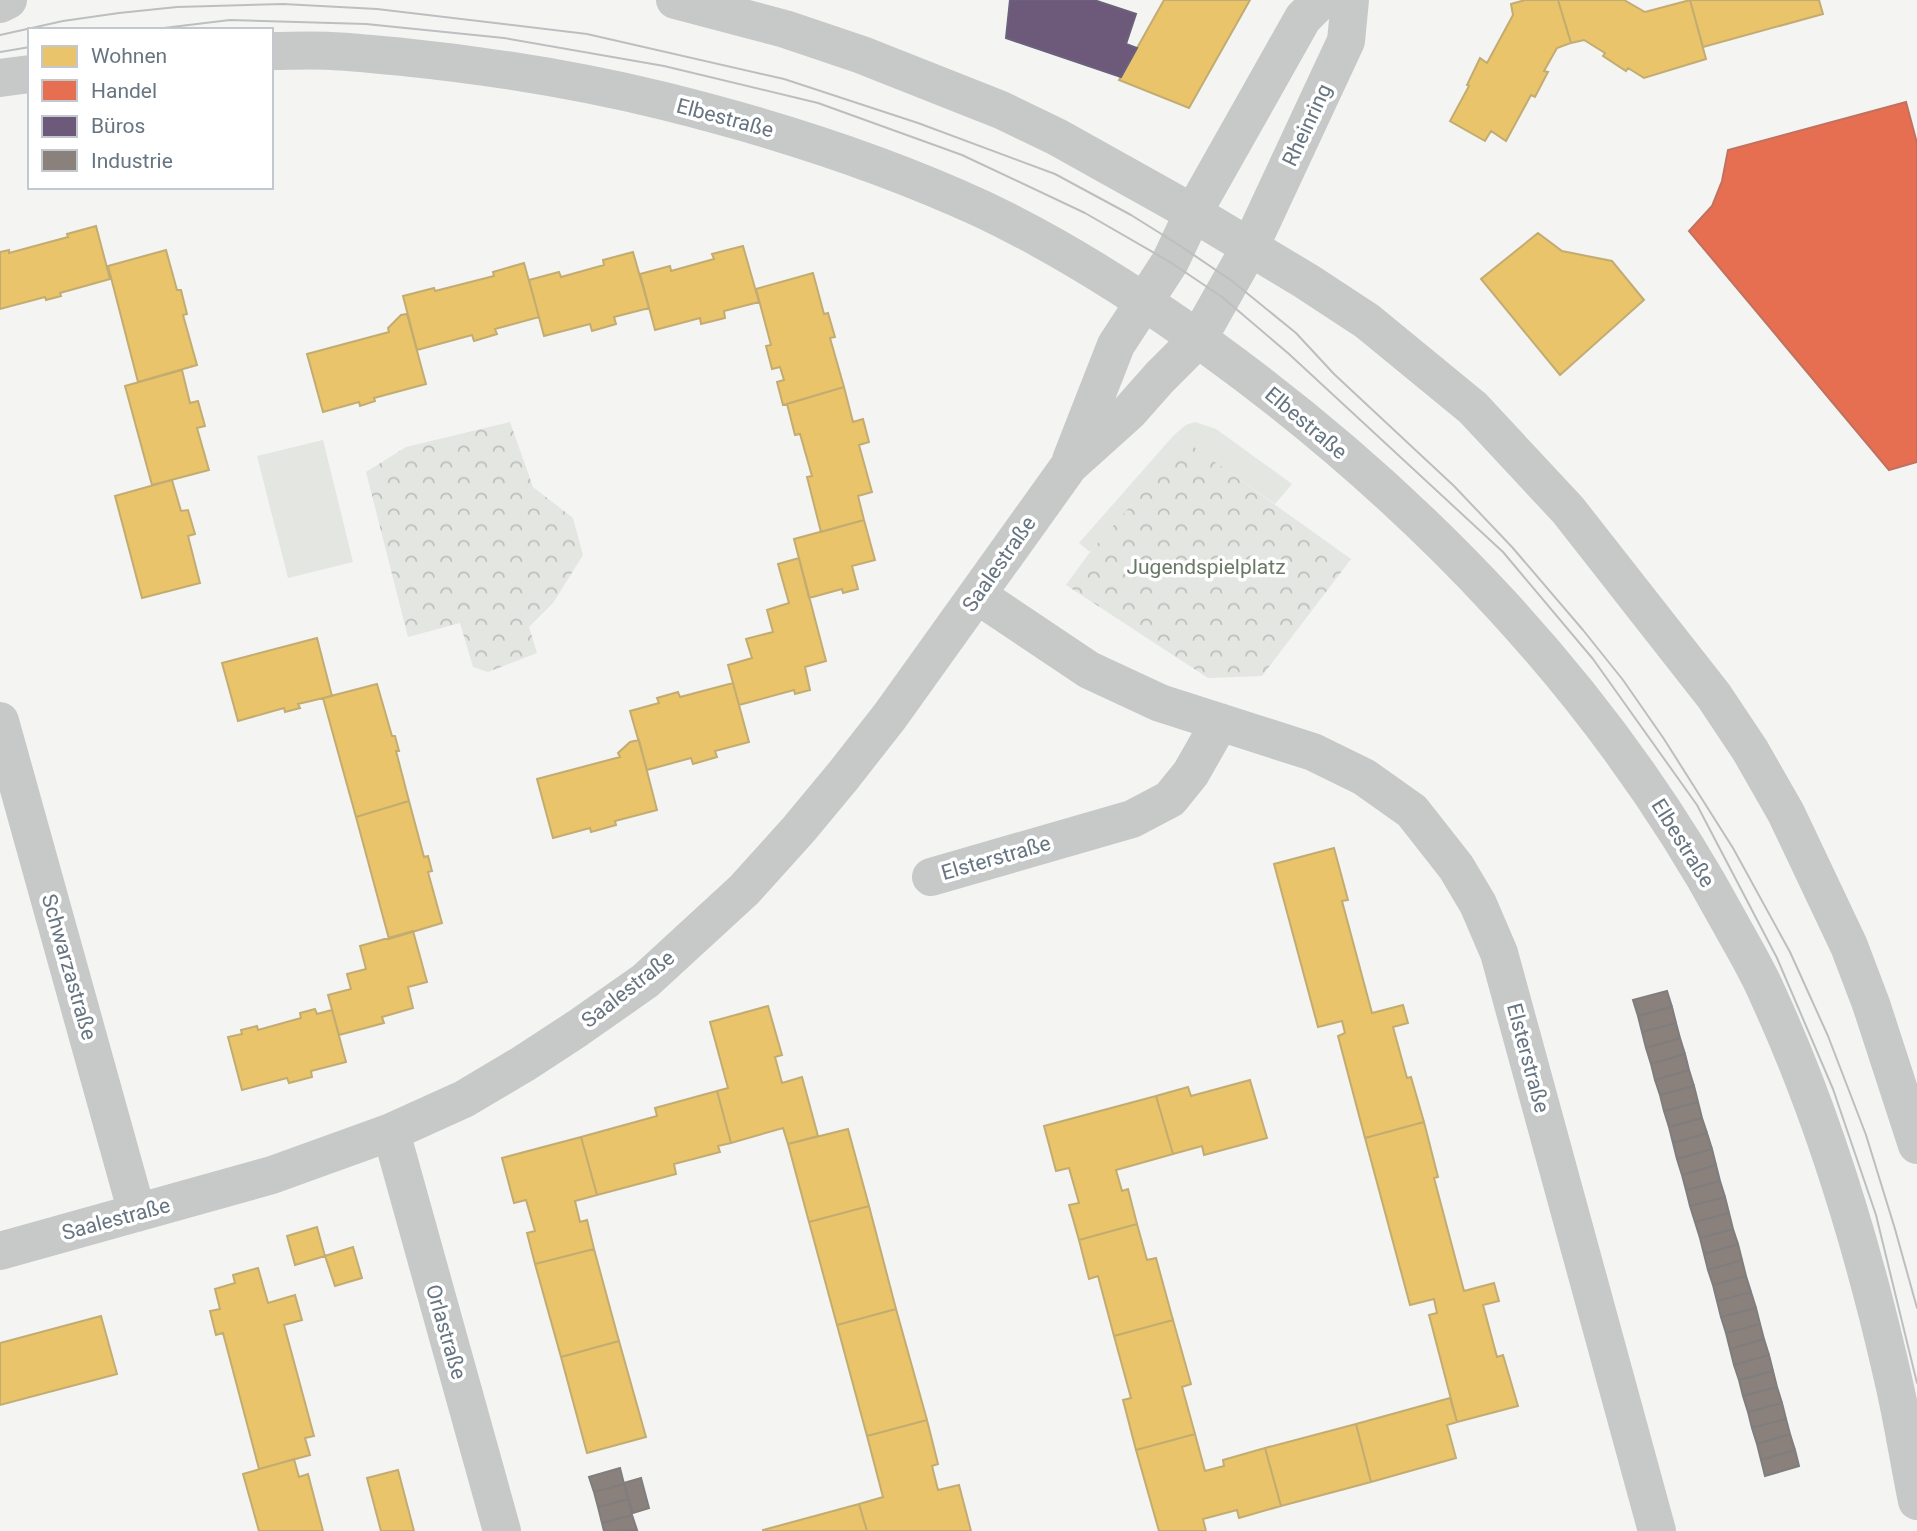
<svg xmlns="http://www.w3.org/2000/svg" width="1917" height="1531" viewBox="0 0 1917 1531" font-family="Roboto,sans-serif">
<defs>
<pattern id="park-crowns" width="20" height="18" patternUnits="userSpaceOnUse" patternTransform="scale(1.75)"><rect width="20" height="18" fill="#e3e6e1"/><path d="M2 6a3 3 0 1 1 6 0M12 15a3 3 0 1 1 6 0" fill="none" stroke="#bcbfbc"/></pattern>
</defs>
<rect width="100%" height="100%" fill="#f4f4f3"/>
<path fill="#e3e6e1" d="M1195,422l21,7 76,55 -17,20 -88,-61 -97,109 -11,-9 95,-108 12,-10z
M323,440l30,122 -65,16 -31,-122z"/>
<path fill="url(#park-crowns)" d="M510,422l23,65 40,31 10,37 -30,48 -24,24 8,26 -49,19 -15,-5 -13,-44 -52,14 -42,-165 40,-25z
M1187,442l164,117 -89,117 -54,2 -142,-93 24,-33z"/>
<path fill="#e9c46a" stroke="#c2ac71" stroke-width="2" d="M1164,0h86l-61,108 -70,-28z
M1525,0h33l13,43 -14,5 -13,23 4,1 -13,25 -4,-2 -25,46 -15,-10 -6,10 -35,-20 19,-35 -2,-1 13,-27 7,5 26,-48 -2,-11z
M1558,0h66l21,12 45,-12 16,59 -62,19 -16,-10 -2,3 -23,-15 2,-3 -21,-13 -13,3z
M1690,0h129l4,14 -120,33z
M96,226l14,53 -50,14 1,3 -15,4 -1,-3 -45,12v-57l9,-2v3l59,-16 -1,-3z
M1538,233l24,18 50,10 32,39 -84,75 -79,-96z
M743,246l16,56 -35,9 1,7 -24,6 -1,-6 -45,12 -15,-56 30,-8 1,5 43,-12 -2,-5z
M166,250l11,40h4l6,24 -4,1 14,50 -59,17 -30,-116z
M633,252l16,56 -35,9 2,7 -24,7 -2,-7 -46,12 -15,-56 30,-8 2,5 43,-12 -1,-5z
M524,263l15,54 -44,12 2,5 -23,7 -2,-6 -55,15 -14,-54 31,-8 1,3 59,-15 -1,-4z
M813,273l11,41 4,-1 7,24 -5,1 14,49 -61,18 -6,-23 7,-2 -4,-13 -8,2 -6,-23 5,-1 -15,-56z
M407,314l19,70 -52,14 1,3 -15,5 -1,-4 -36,10 -16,-58 82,-22 -1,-4 13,-13z
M182,370l8,33 8,-2 7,25 -8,2 12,42 -57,15 -27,-99z
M844,387l9,35 10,-3 6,23 -10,3 13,47 -14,4 6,24 -43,12 -14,-55 5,-1 -12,-42 -5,1 -8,-31z
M172,480l9,31 7,-1 7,24 -7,2 12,47 -58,15 -27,-102z
M864,520l11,40 -23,6 6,23 -15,4 -1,-4 -33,9 -15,-59z
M799,558l27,103 -21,6 5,23 -15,4 -1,-4 -55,15 -11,-40 24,-7 -6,-19 27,-7 -6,-22 22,-7 -11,-39z
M317,638l15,58 -34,8 2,4 -15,4 -1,-4 -46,13 -16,-58z
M733,683l16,59 -34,9 2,6 -24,7 -2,-6 -44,12 -17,-59 29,-8 -2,-5 21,-6 2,5z
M377,684l15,52h3l4,15h-3l13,50 -53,16 -33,-119z
M639,740l18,70 -42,11 1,4 -25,7 -1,-4 -37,10 -16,-59 83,-22 -2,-4 12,-11z
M409,801l15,56 4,-1 4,15 -4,1 14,51 -53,16 -33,-122z
M1334,848l14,52 -6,1 30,112 31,-8 5,18 -15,4 14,51 4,-1 13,45 -59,16 -27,-102 7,-3 -3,-12 -24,6 -44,-163z
M413,931l14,51 -19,5 5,21 -31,9 2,6 -45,12 -11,-40 23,-6 -4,-15 19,-5 -6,-23z
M768,1006l14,49 -7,2 7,26 20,-6 16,59 -30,8 -5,-16 -52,15 -14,-52 11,-3 -18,-66z
M315,1009l2,5 15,-4 14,52 -35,9 1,6 -23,6 -2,-5 -45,12 -14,-53 14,-3 -1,-4 16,-4 1,4 43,-12 -1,-5z
M1250,1080l17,58 -63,17 -2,-9 -29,8 -17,-58 32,-9 3,9z
M717,1091l14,52 -13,3 2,6 -46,12 2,10 -79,21 -16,-58 76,-21 -2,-8z
M1156,1096l17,58 -57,16 6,21 6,-2 9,35 -58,16 -10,-35 10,-2 -10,-35 -13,3 -12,-45z
M1424,1122l14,55 -4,1 30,113 30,-8 5,18 -16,4 14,52 6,-2 15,51 -61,16 -28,-107 8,-2 -3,-14 -24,6 -45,-167z
M848,1129l21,77 -60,16 -21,-78z
M581,1137l16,58 -22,6 5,21 7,-2 7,29 -59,15 -8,-31 8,-2 -9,-31 -12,3 -12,-45z
M869,1206l27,103 -59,16 -28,-103z
M1137,1224l10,36 9,-2 17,62 -59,16 -16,-60 -9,3 -10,-39z
M317,1227l8,29 -30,9 -8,-29z
M353,1247l9,31 -27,8 -10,-30z
M594,1249l25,92 -58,16 -26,-93z
M258,1268l10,35 27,-8 7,25 -18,5 30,111 -9,2 5,17 -51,14 -36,-136 -7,2 -6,-24 10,-2 -5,-20 20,-6 -2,-8z
M896,1309l31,111 -60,16 -30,-111z
M101,1316l16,58 -117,31v-62z
M1173,1320l18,64 -9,3 13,47 -59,16 -13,-50 8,-2 -17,-62z
M619,1341l27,96 -59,16 -26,-96z
M1450,1398l7,24 -10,3 9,33 -85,24 -15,-58z
M927,1420l11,44 -6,2 6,24 21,-5 12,46h-104l-8,-27 24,-7 -16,-61z
M1356,1424l15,58 -90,24 -16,-58z
M1195,1434l10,37 19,-5 -1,-6 42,-12 16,58 -42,12 -2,-8 -34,9 3,12h-47l-23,-81z
M294,1459l5,18 9,-3 15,57h-64l-16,-57z
M398,1470l16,61h-33l-14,-53z
M859,1504l8,27h-104v-1z"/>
<path fill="#e76f51" stroke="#c0715f" stroke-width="2" d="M1906,102l11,41v319l-28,8 -200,-239 23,-25 10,-25 6,-31z"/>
<path fill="#6d597a" stroke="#6b617c" stroke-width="2" d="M1010,0h84l42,14 -10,30 11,4 -16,29 -115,-39z"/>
<path fill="#8a817c" stroke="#7f7d7e" stroke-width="2" d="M1667,991l5,16 -34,9 -5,-16z
M1672,1007l4,16 -34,9 -4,-16z
M1676,1023l4,15 -34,10 -4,-16z
M1680,1038l5,16 -34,10 -5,-16z
M1685,1054l4,16 -34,10 -4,-16z
M1689,1070l5,16 -34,9 -5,-15z
M1694,1086l4,16 -34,9 -4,-16z
M1698,1102l4,16 -33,9 -5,-16z
M1702,1118l5,15 -34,10 -4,-16z
M1707,1133l5,16 -35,10 -4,-16z
M1712,1149l4,16 -34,10 -5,-16z
M1716,1165l4,16 -34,9 -4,-15z
M1720,1181l5,16 -35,9 -4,-16z
M1725,1197l4,16 -34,9 -5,-16z
M1729,1213l4,16 -33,9 -5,-16z
M1733,1229l5,15 -34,10 -4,-16z
M1738,1244l4,16 -34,10 -4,-16z
M1742,1260l4,16 -33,9 -5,-15z
M1746,1276l5,16 -34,9 -4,-16z
M1751,1292l5,16 -35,9 -4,-16z
M1756,1308l4,16 -34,9 -5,-16z
M1760,1324l4,15 -34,10 -4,-16z
M1764,1339l5,16 -35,10 -4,-16z
M1769,1355l4,16 -34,9 -5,-15z
M1773,1371l4,16 -34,9 -4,-16z
M1777,1387l5,16 -34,9 -5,-16z
M1782,1403l4,16 -34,9 -4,-16z
M1786,1419l4,15 -33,10 -5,-16z
M1790,1434l5,16 -34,10 -4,-16z
M1795,1450l4,16 -34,10 -4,-16z
M620,1468l4,16 -30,8 -5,-15z
M641,1478l8,30 -16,5 -9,-30z
M624,1484l4,15 -30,8 -4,-15z
M628,1499l4,16 -30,8 -4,-16z
M632,1515l5,15 -33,1 -2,-8z"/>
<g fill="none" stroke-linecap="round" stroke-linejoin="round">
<path stroke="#c7c8c8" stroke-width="38" d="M675,0l110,29 77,26 139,55 56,27 136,76 113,68 61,40 106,87 95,102 146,186 36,54 36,63 63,133 22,58 46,141
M0,4l8,-4
M271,51c20,0 40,-1 60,0 24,1 48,4 72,6 88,9 175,23 261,44 109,27 216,61 318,108 80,38 155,86 226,137 210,152 397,345 521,575 13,24 28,48 39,74 57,124 96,255 126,388 9,39 15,79 23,118
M0,78l30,-4
M1071,460l45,-115 54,-83 23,-49 110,-195 18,-18
M977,595l112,75 71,33 153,49 51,25 48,34 44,56 22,37 21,49 158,578
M0,721l137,492
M931,877l201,-58 38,-20 21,-26 29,-51
M391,1132l111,399
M0,1251l272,-76 119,-43 73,-33 59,-35 55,-36 67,-47 49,-45 50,-46 55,-61 44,-53 47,-60 179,-250 60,-54 31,-35 38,-38 52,-92 96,-206 4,-41"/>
<path stroke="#bdbec0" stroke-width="2" d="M147,30l83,-10 136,4 138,14 160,28 154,37 144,52 123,58 85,49 52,35 67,57 214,198 90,107 104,146 80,153 56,131 43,126 41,168
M0,35l63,-14 56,-8 58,-6 106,-3 94,5 210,25 197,45 134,44 137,51 76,41 48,30 53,36 64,52 38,41 120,112 58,61 71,83 40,50 41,59 69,109 57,104 38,84 38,99 29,94 22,79
M0,52l30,-5"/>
</g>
<g text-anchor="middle" stroke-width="7" stroke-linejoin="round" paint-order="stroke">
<g font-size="21" fill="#667581" stroke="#fff">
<text transform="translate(725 118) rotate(15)" y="7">Elbestraße</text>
<text transform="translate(1307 125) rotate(-65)" y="7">Rheinring</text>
<text transform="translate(1306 423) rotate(40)" y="7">Elbestraße</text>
<text transform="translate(999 564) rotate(-55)" y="7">Saalestraße</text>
<text transform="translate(1683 843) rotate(58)" y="7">Elbestraße</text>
<text transform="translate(996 858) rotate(-16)" y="7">Elsterstraße</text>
<text transform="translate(69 967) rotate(74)" y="7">Schwarzastraße</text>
<text transform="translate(628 989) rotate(-38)" y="7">Saalestraße</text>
<text transform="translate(1528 1058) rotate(75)" y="7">Elsterstraße</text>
<text transform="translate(116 1219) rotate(-15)" y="7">Saalestraße</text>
<text transform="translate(446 1332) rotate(74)" y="7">Orlastraße</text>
</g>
<g font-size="21" fill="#697965" stroke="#fff">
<text x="1206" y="574">Jugendspielplatz</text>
</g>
</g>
<rect x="28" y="28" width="245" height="161" fill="#ffffff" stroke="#c2c8cd" stroke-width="2"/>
<rect x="42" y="46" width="35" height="21" fill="#e9c46a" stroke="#c2c8cd" stroke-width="2"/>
<text x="91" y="63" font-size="21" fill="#667581">Wohnen</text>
<rect x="42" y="80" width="35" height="21" fill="#e76f51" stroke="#c2c8cd" stroke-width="2"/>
<text x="91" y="98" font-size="21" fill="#667581">Handel</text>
<rect x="42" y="116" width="35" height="21" fill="#6d597a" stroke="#c2c8cd" stroke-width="2"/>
<text x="91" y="133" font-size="21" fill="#667581">Büros</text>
<rect x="42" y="150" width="35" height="21" fill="#8a817c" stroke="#c2c8cd" stroke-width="2"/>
<text x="91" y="168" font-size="21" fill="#667581">Industrie</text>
</svg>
